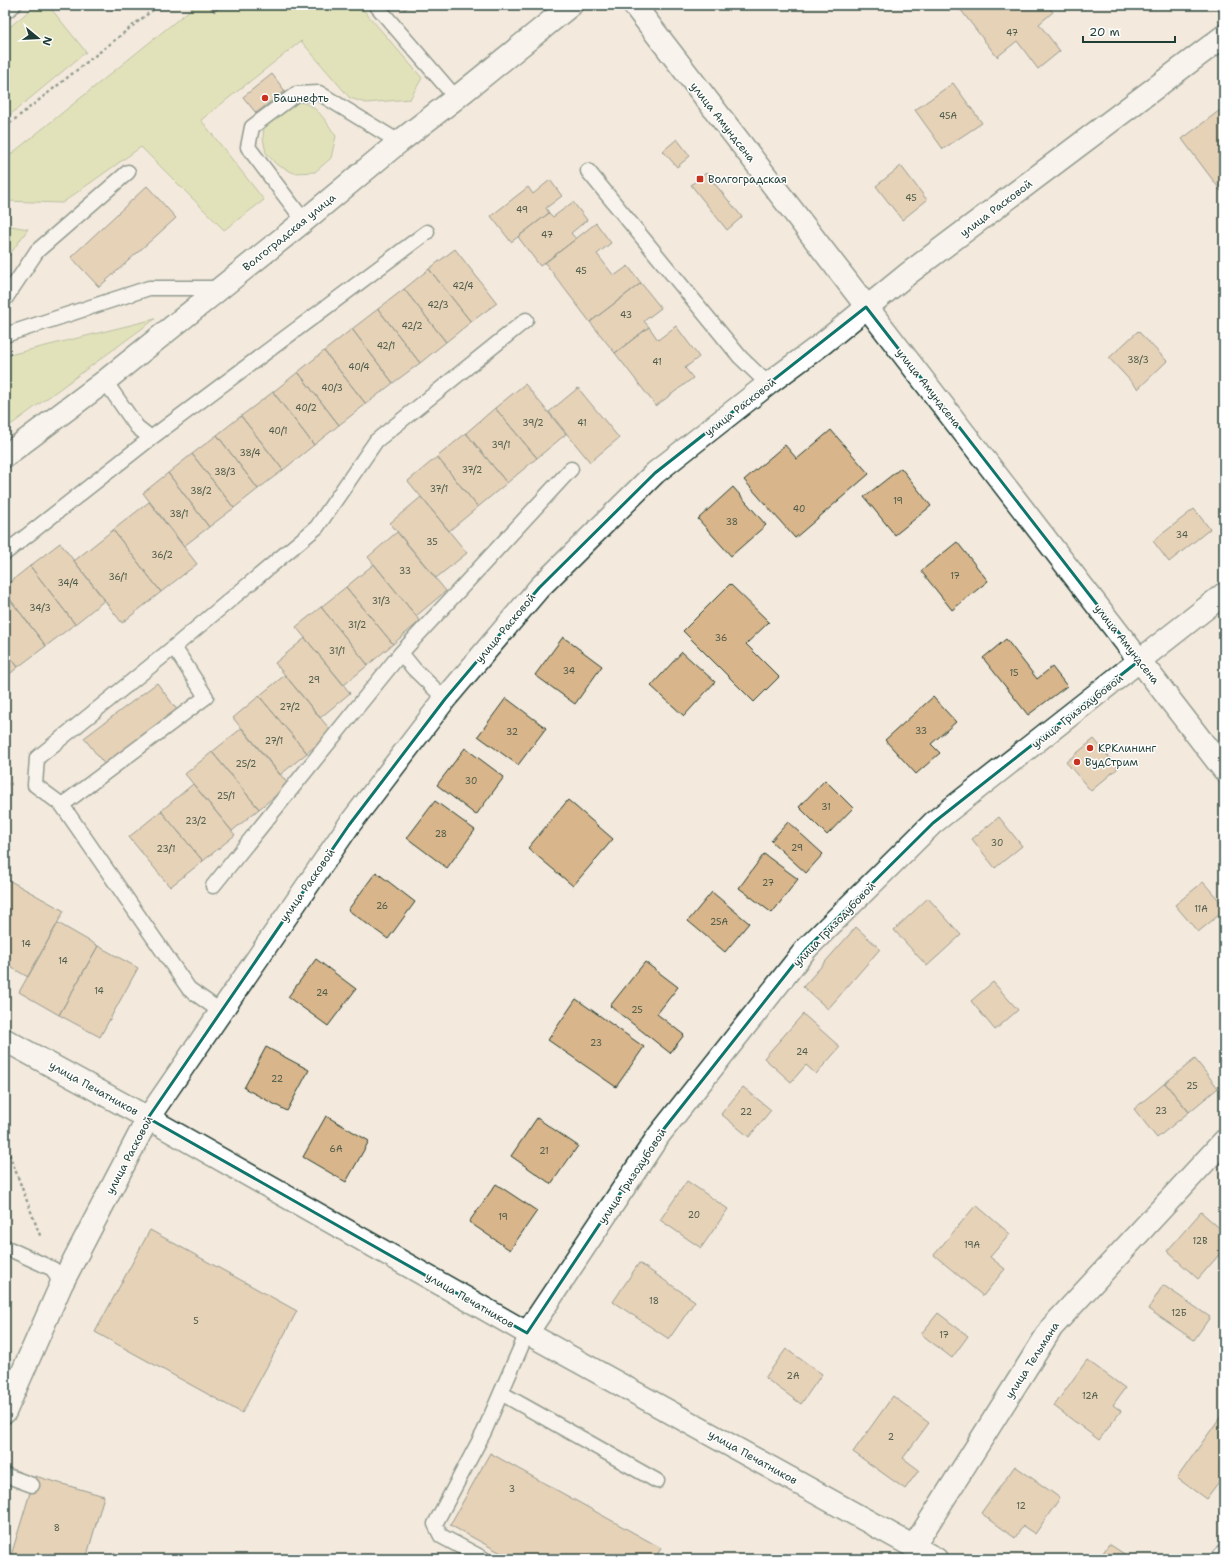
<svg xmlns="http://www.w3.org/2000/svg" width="1229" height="1564" viewBox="0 0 1229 1564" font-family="'Shantell Sans',sans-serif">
<rect width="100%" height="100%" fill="#f3e9dc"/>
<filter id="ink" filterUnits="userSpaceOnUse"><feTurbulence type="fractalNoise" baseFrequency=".025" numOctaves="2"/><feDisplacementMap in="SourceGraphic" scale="8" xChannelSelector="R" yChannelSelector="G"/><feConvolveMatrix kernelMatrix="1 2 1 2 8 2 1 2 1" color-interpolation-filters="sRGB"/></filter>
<g filter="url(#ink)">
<path fill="#cdda8e" stroke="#768c61" d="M36,5h12l38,47 -81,67v-88z
M196,5h163l63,73 -12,21 -44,4 -16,-5 -49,-57 -100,79 63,80 -40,30 -83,-83 -79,56 -57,-2v-42z
M297,102c20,1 28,19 39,34l-5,22 -16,14 -21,1 -17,-8 -11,-12 -3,-15 1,-11z
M5,225l23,4 -23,32z
M155,319l-150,110v-73z"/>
<path fill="#d8b58a" stroke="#1f3d34" d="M208,5h15l-9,7z
M400,5h11l-7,5z
M957,5h90l6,7 -14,12 21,27 -22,18 -21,-28 -20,16z
M1181,5h9l-6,4z
M272,74l13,17 -29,22 -13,-16z
M953,83l29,40 -39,26 -28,-39z
M1224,107v82l-3,2 -39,-52z
M677,139l13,17 -13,11 -14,-16z
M901,166l26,34 -25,20 -26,-34z
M706,173l36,44 -15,13 -36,-45z
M550,180l12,16 -16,12 3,5 -38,29 -20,-26 37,-29 5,7z
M147,186l29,32 -77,69 -28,-30z
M573,202l14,18 -16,13 5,6 -36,27 -22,-29 31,-24 4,4z
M596,223l15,20 -14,11 17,22 14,-10 13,17 -51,39 -45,-59z
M455,249l42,54 -26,19 -42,-53z
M429,269l42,53 -25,20 -42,-53z
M641,283l20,25 -17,13 5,6 -34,26 -25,-31z
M404,289l42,53 -26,21 -42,-54z
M378,309l42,54 -27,20 -41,-54z
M676,326l23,31 -14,11 8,10 -37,28 -41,-53 34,-26 9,13z
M352,329l41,54 -27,21 -42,-53z
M1138,331l29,30 -29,28 -29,-31z
M324,351l42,53 -27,21 -41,-53z
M298,372l41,53 -25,20 -41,-53z
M525,384l41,50 -29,24 -42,-50z
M578,388l41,50 -29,24 -41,-50z
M273,392l41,53 -31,25 -42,-54z
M495,408l42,50 -30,25 -41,-50z
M241,416l42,54 -25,19 -41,-54z
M831,430l38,44 -74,64 -51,-58 41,-35 12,14z
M466,433l41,50 -29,24 -41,-50z
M217,435l41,54 -24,19 -42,-54z
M192,454l42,54 -25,19 -41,-54z
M437,457l41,50 -29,24 -41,-50z
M901,468l30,38 -36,29 -31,-38z
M168,473l41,54 -25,19 -41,-53z
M733,487l33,38 -35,31 -33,-37z
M421,497l46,56 -31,25 -46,-55z
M149,502l48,62 -36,28 -48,-62z
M1194,509l16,20 -41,33 -16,-21z
M113,530l48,62 -39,31 -48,-62z
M397,532l49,59 -30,25 -48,-59z
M957,542l31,39 -36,29 -31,-39z
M60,543l45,57 -30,24 -45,-58z
M374,564l46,57 -27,23 -47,-57z
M30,566l45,58 -29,22 -41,-53v-7z
M730,584l39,38 -23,22 33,33 -25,25 -71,-71z
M346,587l47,57 -25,21 -47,-58z
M5,593l41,53 -28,21 -13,-17z
M321,607l47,58 -24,20 -48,-58z
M563,637l39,29 -27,38 -40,-29z
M305,638l45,55 -30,25 -45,-55z
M1006,639l31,40 15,-12 15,19 -39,29 -45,-57z
M5,650l13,17 -13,11z
M682,652l33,30 -31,34 -33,-30z
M285,675l47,57 -25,21 -48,-57z
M157,683l24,32 -73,54 -24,-31z
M259,696l48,57 -27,22 -47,-57z
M933,697l23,25 -25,22 9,9 -24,21 -31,-34z
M506,698l40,30 -28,37 -40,-29z
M242,728l47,57 -30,24 -47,-57z
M1094,739l24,29 -27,23 -25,-29z
M465,748l39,29 -28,38 -39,-30z
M212,752l47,57 -27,22 -47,-57z
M825,780l28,28 -26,27 -28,-28z
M193,784l42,51 -32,26 -42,-50z
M568,800l45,39 -40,47 -45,-38z
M435,801l40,29 -28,38 -40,-30z
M161,811l42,50 -33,26 -41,-50z
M999,817l23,29 -27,22 -23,-29z
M788,822l35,32 -17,19 -35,-32z
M764,854l34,25 -26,34 -33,-25z
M376,872l39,30 -27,37 -40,-29z
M5,878l59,33 -36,66 -23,-13z
M1203,882l21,24v5l-26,21 -23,-27z
M712,892l37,31 -24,29 -37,-31z
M928,898l33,37 -34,31 -33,-36z
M58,923l40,23 -39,69 -40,-23z
M856,927l24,22 -52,60 -25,-22z
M98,946l40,22 -38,69 -41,-22z
M316,959l40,30 -28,37 -40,-29z
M645,962l33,25 -21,27 27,21 -14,18 -60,-47z
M993,982l25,28 -23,20 -24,-29z
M576,999l68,48 -28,40 -68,-47z
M803,1014l37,33 -24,27 -10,-9 -15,17 -27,-24z
M266,1047l43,23 -22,41 -43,-23z
M1195,1059l23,29 -29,24 -24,-29z
M1165,1083l24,29 -32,26 -23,-29z
M743,1087l28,23 -22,27 -28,-23z
M326,1116l43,25 -23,41 -43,-25z
M537,1118l41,28 -27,38 -40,-28z
M687,1181l41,28 -27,39 -41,-28z
M496,1184l41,27 -27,39 -41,-28z
M976,1205l34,29 -20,23 15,12 -22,27 -49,-41z
M1201,1212l23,20v17l-26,30 -31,-28z
M150,1230l147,81 -55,102 -147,-81z
M639,1263l56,38 -26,38 -56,-37z
M1163,1285l47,32 -16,23 -46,-31z
M938,1313l30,23 -16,22 -31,-24z
M786,1349l36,25 -21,30 -36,-26z
M1087,1360l38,28 -12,17 8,6 -22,29 -45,-34z
M893,1396l36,27 -26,35 16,12 -14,19 -52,-37z
M1221,1416l3,2v57l-18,24 -29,-21z
M490,1453l171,95 -6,11h-143l-62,-34z
M1015,1466l45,32 -25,36 -12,-8 -8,12 -34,-25z
M35,1476l69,20 -18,63h-76z
M1109,1544l23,15h-33z"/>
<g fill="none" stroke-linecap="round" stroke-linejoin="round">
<g stroke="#1f3d34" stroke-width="17">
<path id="lane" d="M376,5l80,93
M5,12l9,-7
M588,171l152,186 28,27
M304,221l-56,-74 4,-20 44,-33 23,-1 80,49
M5,299l32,-48 91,-79
M5,335l144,-47h71
M105,381l32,46 14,11 276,-206
M5,553l146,-115
M401,653l170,-184
M62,805l144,-108 -32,-50
M213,886l188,-233 13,16 31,30
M220,1011l-31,-22 -127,-184 -27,-20 2,-27 137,-111 143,-120 59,-86 150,-121
M5,1247l48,22 8,16
M501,1393l156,88
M5,1475l27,10
M484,1559l-43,-23 -6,-12 49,-92 43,-99"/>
</g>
<g stroke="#1f3d34" stroke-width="25">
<path id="street" d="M5,1040l143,78 379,215 409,226
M527,1333l132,-198 147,-186 127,-126 291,-229
M5,1412l56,-127 87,-167 201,-293 96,-126 94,-111 116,-115 113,-89 54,-40 87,-71 315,-237
M914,1546l138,-219 172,-186
M1222,1559l2,-2"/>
</g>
<g stroke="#1f3d34" stroke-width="25">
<path id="secondary" d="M634,5l590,765
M5,456l100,-75 199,-160 95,-79 57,-44 115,-93"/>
</g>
<path stroke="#1f3d34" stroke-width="2.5" stroke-dasharray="3 3" stroke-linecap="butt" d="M5,127l154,-122
M5,784h7
M5,1143l36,95"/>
<use href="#lane" stroke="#fff" stroke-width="14"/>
<use href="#street" stroke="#fff" stroke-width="22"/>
<use href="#secondary" stroke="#fff" stroke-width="22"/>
</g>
</g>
<path d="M0 0H1229V1564H0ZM866,307l274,353 -207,163 -127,126 -147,186 -132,198 -379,-215 201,-293 96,-126 94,-111 116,-115z" fill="#f3e9dc" fill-opacity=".55" fill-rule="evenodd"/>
<path fill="none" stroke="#0f766e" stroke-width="3" stroke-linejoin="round" d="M866,307l274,353 -207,163 -127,126 -147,186 -132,198 -379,-215 201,-293 96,-126 94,-111 116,-115z"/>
<g fill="#c8321e" stroke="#fff" stroke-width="1.5">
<circle cx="265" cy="98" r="4"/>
<rect x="696" y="175" width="8" height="8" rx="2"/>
<circle cx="1090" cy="748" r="4"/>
<circle cx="1077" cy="762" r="4"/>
</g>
<g text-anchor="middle" stroke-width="3" stroke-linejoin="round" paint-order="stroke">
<g font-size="9" fill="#4d5b4a">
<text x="1012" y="36">47</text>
<text x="948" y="119">45А</text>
<text x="911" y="201">45</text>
<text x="522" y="213">49</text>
<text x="547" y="238">47</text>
<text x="581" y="274">45</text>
<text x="463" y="289">42/4</text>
<text x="438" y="308">42/3</text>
<text x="626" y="318">43</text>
<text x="412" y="329">42/2</text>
<text x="386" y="349">42/1</text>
<text x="1138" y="363">38/3</text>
<text x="657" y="365">41</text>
<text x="359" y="370">40/4</text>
<text x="332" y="391">40/3</text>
<text x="306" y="411">40/2</text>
<text x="533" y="426">39/2</text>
<text x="582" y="426">41</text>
<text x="278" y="434">40/1</text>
<text x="501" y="448">39/1</text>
<text x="250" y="456">38/4</text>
<text x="472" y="473">37/2</text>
<text x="225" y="475">38/3</text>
<text x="439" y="492">37/1</text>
<text x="201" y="494">38/2</text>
<text x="898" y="504">19</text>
<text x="799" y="512">40</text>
<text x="179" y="517">38/1</text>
<text x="732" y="525">38</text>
<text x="1182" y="538">34</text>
<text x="432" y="545">35</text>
<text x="162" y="558">36/2</text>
<text x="405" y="574">33</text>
<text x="955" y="579">17</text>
<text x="118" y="580">36/1</text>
<text x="68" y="586">34/4</text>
<text x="381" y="604">31/3</text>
<text x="40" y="611">34/3</text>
<text x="357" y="628">31/2</text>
<text x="721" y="641">36</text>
<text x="337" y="654">31/1</text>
<text x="569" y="674">34</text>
<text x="1014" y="676">15</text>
<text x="314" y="683">29</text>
<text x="290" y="710">27/2</text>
<text x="921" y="734">33</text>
<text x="512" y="735">32</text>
<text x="274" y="744">27/1</text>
<text x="246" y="767">25/2</text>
<text x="471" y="784">30</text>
<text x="226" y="799">25/1</text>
<text x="826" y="810">31</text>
<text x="196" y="824">23/2</text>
<text x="441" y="837">28</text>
<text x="997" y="846">30</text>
<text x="797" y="851">29</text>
<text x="166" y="852">23/1</text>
<text x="768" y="886">27</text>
<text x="382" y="909">26</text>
<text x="1201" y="912">11А</text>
<text x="719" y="925">25А</text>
<text x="26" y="947">14</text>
<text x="63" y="964">14</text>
<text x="99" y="994">14</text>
<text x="322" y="996">24</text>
<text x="637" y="1013">25</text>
<text x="596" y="1046">23</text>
<text x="802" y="1055">24</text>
<text x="277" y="1082">22</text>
<text x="1192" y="1089">25</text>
<text x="1161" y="1114">23</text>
<text x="746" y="1115">22</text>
<text x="336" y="1152">6А</text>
<text x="544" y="1154">21</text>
<text x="694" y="1218">20</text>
<text x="503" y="1220">19</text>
<text x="1200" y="1244">12В</text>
<text x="972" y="1248">19А</text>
<text x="654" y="1304">18</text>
<text x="1179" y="1316">12Б</text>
<text x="196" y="1324">5</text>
<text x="944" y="1338">17</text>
<text x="793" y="1379">2А</text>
<text x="1090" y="1399">12А</text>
<text x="891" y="1440">2</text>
<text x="512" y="1492">3</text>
<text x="1021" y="1509">12</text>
<text x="57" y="1531">8</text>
</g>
<g font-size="11" fill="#1f3d34" stroke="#fff" text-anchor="start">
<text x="273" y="102">Башнефть</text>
<text x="708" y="183">Волгоградская</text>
<text x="1098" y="752">КРКлининг</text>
<text x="1085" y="766">ВудСтрим</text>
</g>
<g font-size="11" fill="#1f3d34" stroke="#fff">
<text transform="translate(723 122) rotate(52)" y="4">улица Амундсена</text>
<text transform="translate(996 208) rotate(-37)" y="4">улица Расковой</text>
<text transform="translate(289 232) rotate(-39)" y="4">Волгоградская улица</text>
<text transform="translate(929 388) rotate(52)" y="4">улица Амундсена</text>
<text transform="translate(740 407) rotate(-38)" y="4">улица Расковой</text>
<text transform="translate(505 628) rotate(-50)" y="4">улица Расковой</text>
<text transform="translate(1127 644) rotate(52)" y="4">улица Амундсена</text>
<text transform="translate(1077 711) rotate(-38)" y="4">улица Гризодубовой</text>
<text transform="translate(307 885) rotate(-55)" y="4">улица Расковой</text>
<text transform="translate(834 924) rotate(-46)" y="4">улица Гризодубовой</text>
<text transform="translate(94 1088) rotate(29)" y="4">улица Печатников</text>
<text transform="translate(129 1155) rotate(-62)" y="4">улица Расковой</text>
<text transform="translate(632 1176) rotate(-56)" y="4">улица Гризодубовой</text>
<text transform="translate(470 1300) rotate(30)" y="4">улица Печатников</text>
<text transform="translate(1032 1360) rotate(-57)" y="4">улица Тельмана</text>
<text transform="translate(753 1457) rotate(29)" y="4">улица Печатников</text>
</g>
</g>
<rect width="1229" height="1564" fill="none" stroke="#fff" stroke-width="20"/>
<rect x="10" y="10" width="1209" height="1544" fill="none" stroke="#1f3d34" stroke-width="1.5" filter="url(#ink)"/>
<g transform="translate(38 38) rotate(108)" stroke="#ffffff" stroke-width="3" paint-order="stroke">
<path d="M0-3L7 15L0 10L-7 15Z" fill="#1f3d34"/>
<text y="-6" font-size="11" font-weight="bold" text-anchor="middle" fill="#1f3d34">N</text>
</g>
<path d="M1083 36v6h92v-6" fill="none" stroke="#1f3d34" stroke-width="2"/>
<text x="1089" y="36" font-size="12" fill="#1f3d34" stroke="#ffffff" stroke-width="3" paint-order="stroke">20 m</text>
</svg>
